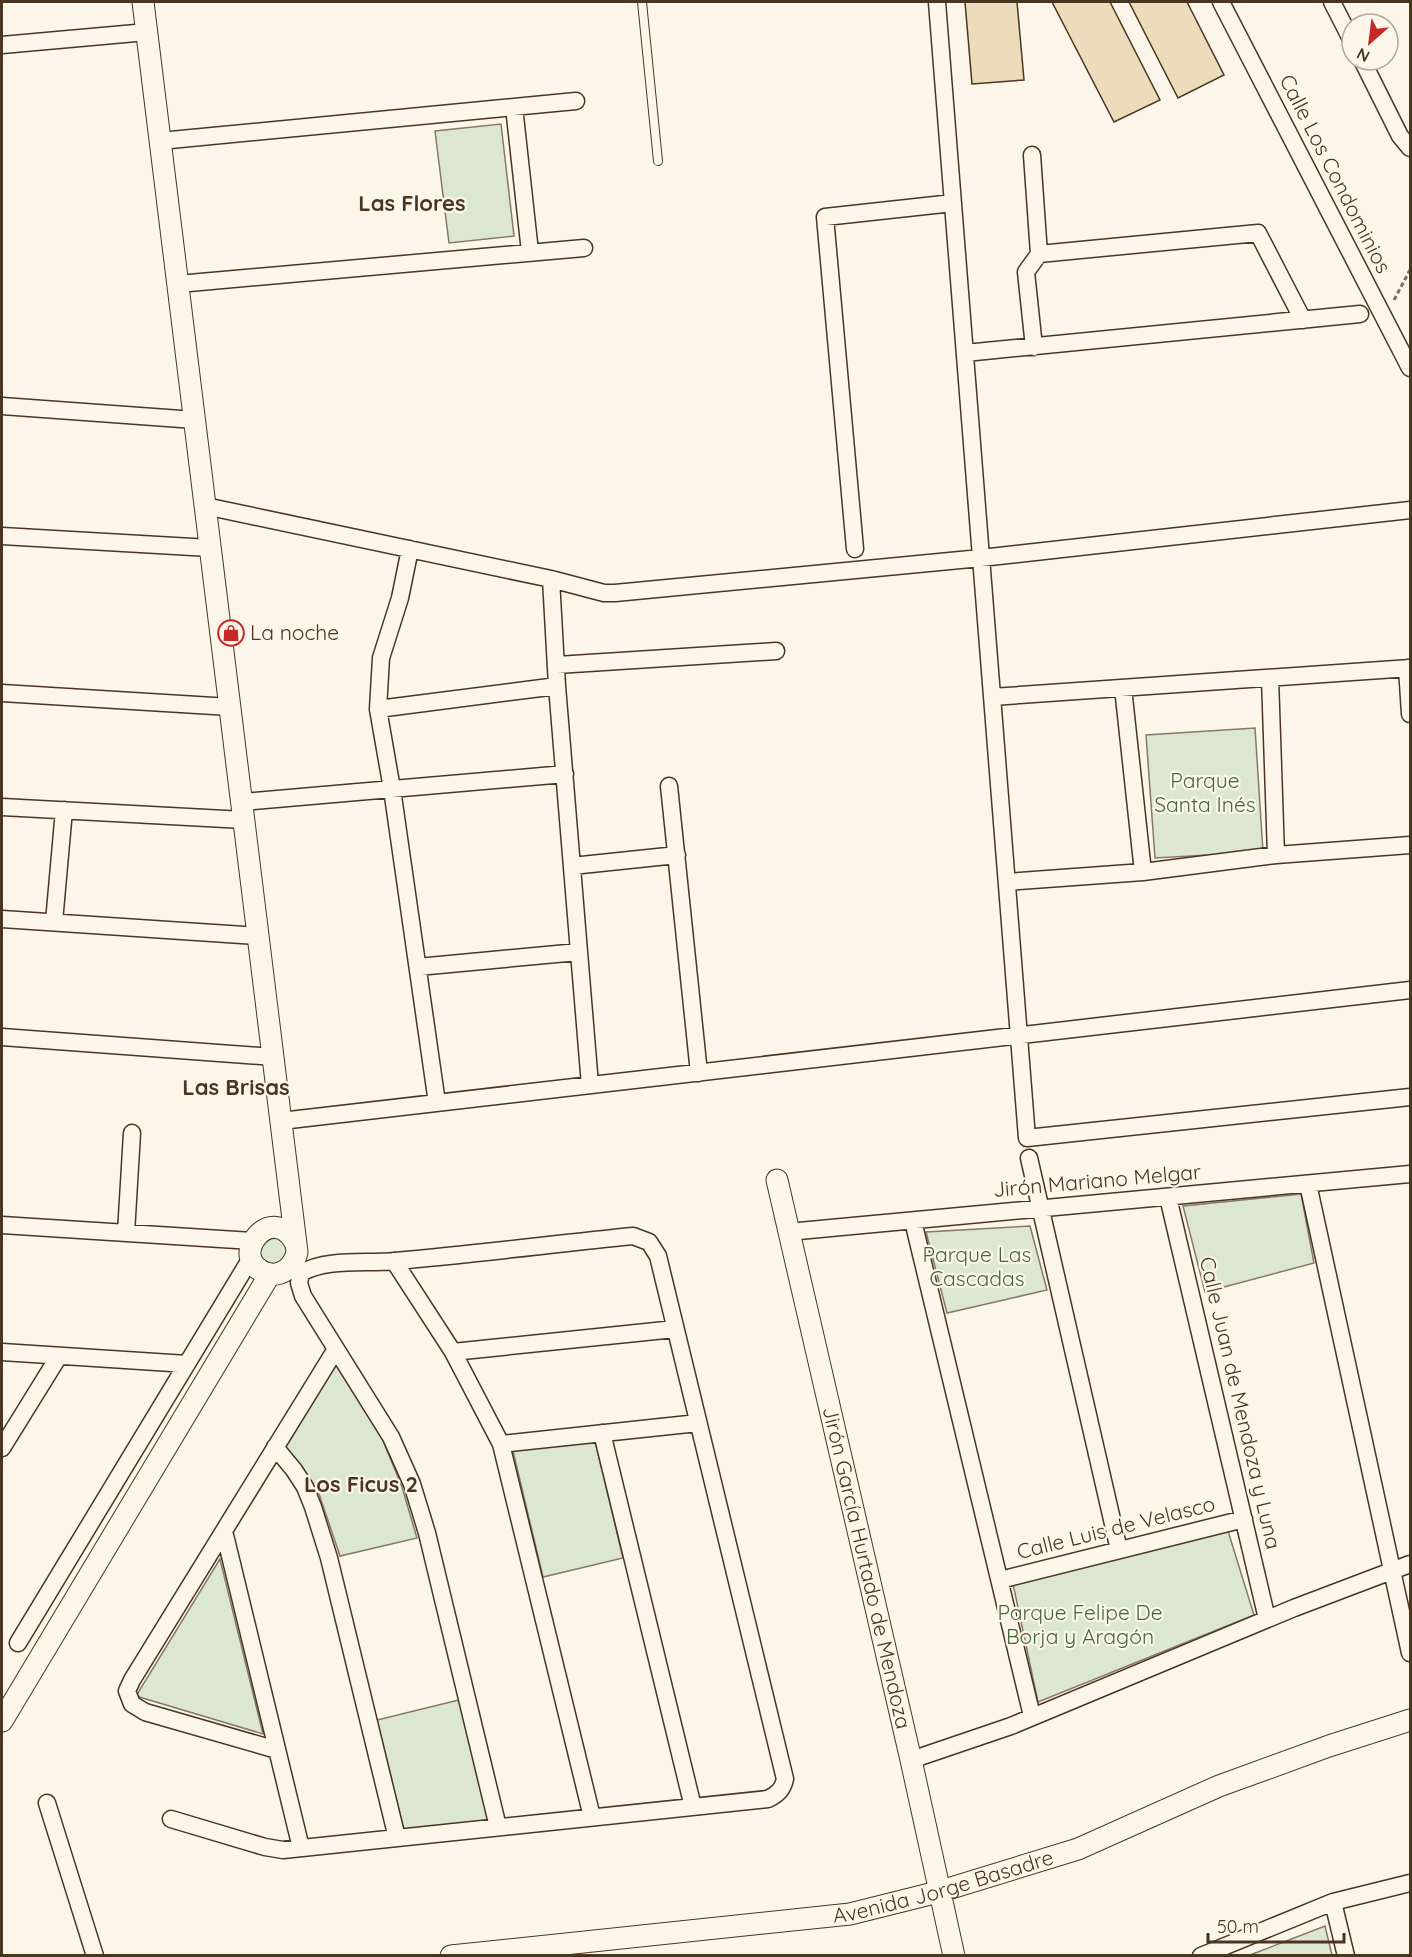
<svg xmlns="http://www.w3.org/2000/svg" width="1412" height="1957" viewBox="0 0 1412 1957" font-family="Quicksand,sans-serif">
<rect width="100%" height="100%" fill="#fbf6e9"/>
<path fill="#dce7d0" stroke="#887966" stroke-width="1.5" d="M501,124l13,112 -65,7 -14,-112z
M1255,728l8,124 -108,6 -9,-123z
M1301,1194l13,69 -109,29 -22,-86z
M1030,1226l17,64 -100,23 -21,-81z
M266,1235l21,4 1,22 -21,6 -11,-19z
M336,1365l46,73 20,49 15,51 -77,18 -22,-65 -34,-45z
M595,1441l28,117 -80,19 -30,-126z
M1228,1531l26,84 -216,87 -25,-118z
M220,1559l43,175 -127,-38z
M459,1700l30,120 -85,10 -27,-110z
M1325,1926l7,29h-82z"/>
<path fill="#ecdcbc" stroke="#4a3520" stroke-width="1.5" d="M965,2h52l7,78 -52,4z
M1052,2h58l50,98 -46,22z
M1129,2h58l37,73 -46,23z"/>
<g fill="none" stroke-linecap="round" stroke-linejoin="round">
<g stroke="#4a3520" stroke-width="10">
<path id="service" d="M642,2l16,159"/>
</g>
<g stroke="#4a3520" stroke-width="19">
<path id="minor" d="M937,2l90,1136 383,-41
M1221,2l189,366
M1332,2l20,39
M2,45l145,-13
M1362,60l38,76 10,12
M514,107l16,145
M160,141l416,-40
M1032,155l7,99 -13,18 8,75
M1039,254l219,-21 45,87
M178,284l406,-36
M965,353l395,-39
M2,406l193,14
M205,506l346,73 53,14h11l366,-35 429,-48
M2,536l208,12
M410,549l-10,49 -19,60 -3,51 14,80 45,314
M855,549l-30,-332 128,-14
M551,579l6,107 33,399
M557,665l219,-14
M1407,668l3,46
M1270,678l6,177
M1123,688l20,184
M2,693l228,14
M992,697l418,-29
M378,709l179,-23
M669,786l30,287
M242,802l323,-28
M2,807l242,13
M572,866l105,-11
M1007,882l136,-10 133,-17 134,-10
M2,919l256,17
M54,922l10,-112
M418,967l160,-15
M2,1037l271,20
M281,1121l1129,-131
M1029,1158l90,392
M1308,1184l102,469
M1168,1197l99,422
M913,1221l119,495
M2,1225l250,16
M788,1232l622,-58
M126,1233l6,-100
M394,1261l59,91 48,92 91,373
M301,1273l-2,10 4,13 88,141 21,47 15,49 71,294
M2,1352l185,12
M453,1352l222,-23
M602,1433l91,374
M501,1444l197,-21
M275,1447l19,23 11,17 8,20 16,51 68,280
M2,1448l57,-92
M224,1531l77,317
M1000,1580l244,-61
M18,1643l233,-385
M277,1750l-132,-38 -13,-8 -5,-13 5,-11 204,-331
M911,1760l100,-34 283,-118 116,-44
M47,1803l48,153
M171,1819l94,28 18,3 485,-51c10,-5 15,-10 17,-20l-127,-523 -9,-14 -16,-6c-79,8 -158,18 -238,25 -30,3 -67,-3 -94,12
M1333,1902l13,54
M1201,1956l132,-54 77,-19"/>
</g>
<g stroke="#4a3520" stroke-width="23">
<g id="tertiary">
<path d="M143,2l154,1250c-3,14 -15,26 -31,21 -41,-15 7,-74 30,-29"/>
<path id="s1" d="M777,1180l134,580 43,196"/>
<path d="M2,1721l268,-447"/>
<path id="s2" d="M451,1956l399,-42 88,-22 140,-43 141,-63 110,-40 81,-26"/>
</g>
</g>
<path stroke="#7f6f5c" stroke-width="3" stroke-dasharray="4.5 3" stroke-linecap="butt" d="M1394,300l16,-30"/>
<use href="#service" stroke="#fbf6e9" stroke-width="8"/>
<use href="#minor" stroke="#fbf6e9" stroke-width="16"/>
<use href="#tertiary" stroke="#fbf6e9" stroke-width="21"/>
</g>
<defs>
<g id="shop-ring" transform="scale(1.35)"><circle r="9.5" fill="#fbf6e9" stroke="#c62828" stroke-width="1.5"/><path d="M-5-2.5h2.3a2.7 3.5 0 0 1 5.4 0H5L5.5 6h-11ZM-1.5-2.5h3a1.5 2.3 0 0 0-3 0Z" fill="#c62828"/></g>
</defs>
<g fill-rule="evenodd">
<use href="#shop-ring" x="231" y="633"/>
</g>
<g text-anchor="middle" stroke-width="4.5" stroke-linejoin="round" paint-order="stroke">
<g font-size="21" fill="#4a3520" stroke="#fbf6e9">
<text transform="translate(1335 174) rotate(63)" y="7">Calle Los Condominios</text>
<text transform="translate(1097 1181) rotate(-5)" y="7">Jirón Mariano Melgar</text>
<text transform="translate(1240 1403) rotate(77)" y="7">Calle Juan de Mendoza y Luna</text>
<text transform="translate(1116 1528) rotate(-14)" y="7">Calle Luis de Velasco</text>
<text dy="7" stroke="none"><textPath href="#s1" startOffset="398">Jirón García Hurtado de Mendoza</textPath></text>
<text dy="7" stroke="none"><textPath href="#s2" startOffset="498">Avenida Jorge Basadre</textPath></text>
</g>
<g font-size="21" fill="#4a3520" stroke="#fbf6e9" text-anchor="start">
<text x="250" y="640">La noche</text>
</g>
<g font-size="21" fill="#436837" stroke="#fbf6e9">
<text x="1205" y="788">Parque<tspan x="1205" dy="24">Santa Inés</tspan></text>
<text x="977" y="1262">Parque Las<tspan x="977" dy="24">Cascadas</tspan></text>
<text x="1080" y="1620">Parque Felipe De<tspan x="1080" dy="24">Borja y Aragón</tspan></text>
</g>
<g font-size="22" font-weight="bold" fill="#4a3520" stroke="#fbf6e9">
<text x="412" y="211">Las Flores</text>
<text x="236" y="1095">Las Brisas</text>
<text x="361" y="1492">Los Ficus 2</text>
</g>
</g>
<rect width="1412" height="1957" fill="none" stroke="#4a3520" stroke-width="6"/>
<g transform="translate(1370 42) rotate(208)"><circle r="28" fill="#fbf6e9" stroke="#b4a999" stroke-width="1.5"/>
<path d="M0-4.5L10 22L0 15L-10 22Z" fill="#c62828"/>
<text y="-9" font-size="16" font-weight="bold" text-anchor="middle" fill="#4a3520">N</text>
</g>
<path d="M1208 1933v9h136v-9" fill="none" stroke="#4a3520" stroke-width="3"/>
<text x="1217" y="1933" font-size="18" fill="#4a3520" stroke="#fbf6e9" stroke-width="4.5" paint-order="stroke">50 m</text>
</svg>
